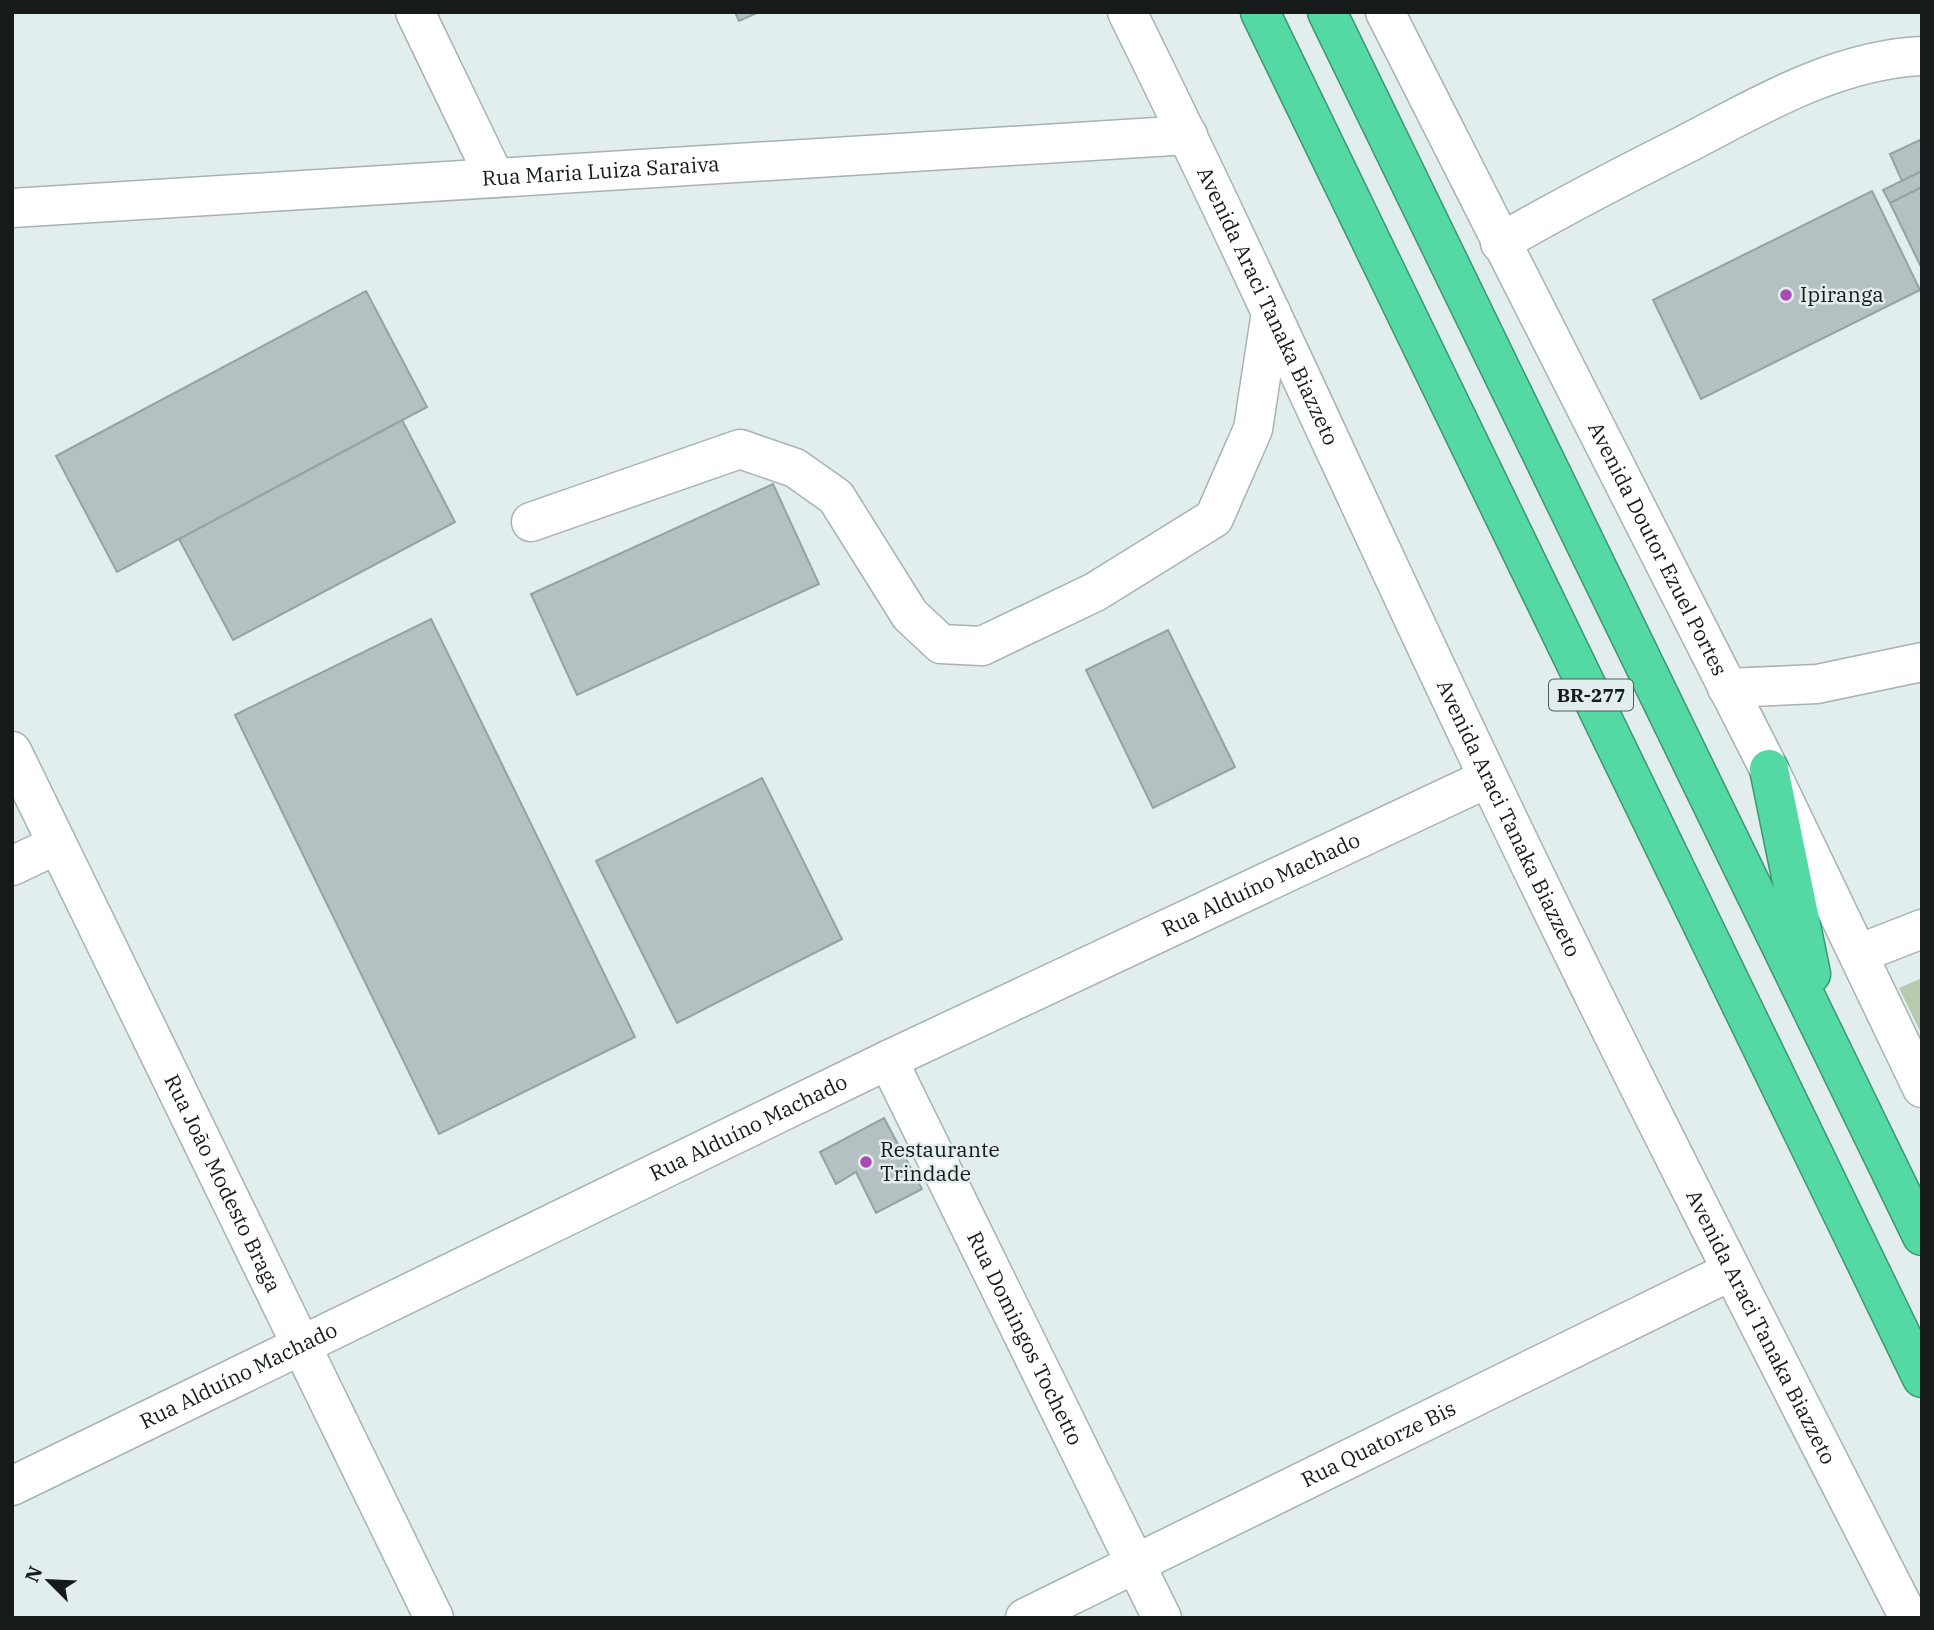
<svg xmlns="http://www.w3.org/2000/svg" width="1934" height="1630" viewBox="0 0 1934 1630" font-family="'IBM Plex Serif',serif">
<rect width="100%" height="100%" fill="#e2eeed"/>
<path fill="#b6cbae" d="M1922,978v57l-23,-47z"/>
<path fill="#b5c0c3" stroke="#96a1a4" stroke-width="2" d="M735,12h24l-20,9z
M1922,139v32l-20,10 -12,-27z
M1922,171v16l-32,16 -7,-13z
M1922,187v82l-32,-66z
M1872,191l48,99 -219,109 -48,-99z
M366,291l61,116 -310,165 -61,-116z
M402,420l53,102 -222,118 -54,-101z
M773,484l46,100 -242,111 -46,-101z
M431,619l204,418 -196,97 -204,-419z
M1168,630l67,137 -82,41 -67,-138z
M762,778l80,161 -165,84 -81,-162z
M884,1118l38,71 -46,24 -20,-41 -20,12 -16,-32z"/>
<g fill="none" stroke-linecap="round" stroke-linejoin="round">
<g stroke="#a7b2b1" stroke-width="41">
<g id="minor">
<path d="M415,12l80,166"/>
<path id="s1" d="M1127,12c125,252 239,510 360,763 135,284 279,563 422,843"/>
<path id="s2" d="M1385,12l384,757 153,319"/>
<path id="s3" d="M12,208l1176,-73"/>
<path d="M1500,243c60,-35 122,-67 184,-98 75,-39 151,-85 238,-89"/>
<path d="M531,522l209,-73 55,19 41,29 74,118 31,29 41,2 113,-54 119,-74 39,-89 18,-117"/>
<path d="M1727,688l90,-4 105,-22"/>
<path id="s4" d="M12,751l422,867"/>
<path d="M12,866l44,-21"/>
<path d="M1858,954l64,-25"/>
<path id="s5" d="M888,1060l274,558"/>
<path id="s6" d="M12,1486l876,-426 600,-282"/>
<path id="s7" d="M1025,1618l706,-347"/>
</g>
</g>
<g stroke="#3e9674" stroke-width="41">
<path id="highway" d="M1260,12l662,1366
M1327,12l595,1224
M1769,769l42,205"/>
</g>
<use href="#minor" stroke="#fff" stroke-width="38"/>
<use href="#highway" stroke="#54d8a4" stroke-width="38"/>
</g>
<g fill="#a84bb5" stroke="#e2eeed" stroke-width="2.5">
<circle cx="1786" cy="295" r="7"/>
<circle cx="866" cy="1162" r="7"/>
</g>
<g text-anchor="middle" stroke-width="5" stroke-linejoin="round" paint-order="stroke">
<rect fill="#e2eeed" stroke="#535a59" stroke-width="2" x="1549" y="679.5" width="84" height="31" rx="5"/>
<g font-size="19" font-weight="bold" fill="#161a1a">
<text x="1591" y="702">BR-277</text>
</g>
<g font-size="21" fill="#161a1a" stroke="#e2eeed">
<text dy="7" stroke="none"><textPath href="#s3" startOffset="590">Rua Maria Luiza Saraiva</textPath></text>
<text dy="7" stroke="none"><textPath href="#s1" startOffset="326">Avenida Araci Tanaka Biazzeto</textPath></text>
<text dy="7" stroke="none"><textPath href="#s2" startOffset="602">Avenida Doutor Ezuel Portes</textPath></text>
<text dy="7" stroke="none"><textPath href="#s1" startOffset="892">Avenida Araci Tanaka Biazzeto</textPath></text>
<text dy="7" stroke="none"><textPath href="#s6" startOffset="1386">Rua Alduíno Machado</textPath></text>
<text dy="7" stroke="none"><textPath href="#s6" startOffset="819">Rua Alduíno Machado</textPath></text>
<text dy="7" stroke="none"><textPath href="#s4" startOffset="481">Rua João Modesto Braga</textPath></text>
<text dy="7" stroke="none"><textPath href="#s1" startOffset="1460">Avenida Araci Tanaka Biazzeto</textPath></text>
<text dy="7" stroke="none"><textPath href="#s5" startOffset="310">Rua Domingos Tochetto</textPath></text>
<text dy="7" stroke="none"><textPath href="#s6" startOffset="252">Rua Alduíno Machado</textPath></text>
<text dy="7" stroke="none"><textPath href="#s7" startOffset="394">Rua Quatorze Bis</textPath></text>
</g>
<g font-size="21" fill="#161a1a" stroke="#e2eeed" text-anchor="start">
<text x="1800" y="302">Ipiranga</text>
<text x="880" y="1157">Restaurante<tspan x="880" dy="24">Trindade</tspan></text>
</g>
</g>
<rect width="1934" height="1630" fill="none" stroke="#161a1a" stroke-width="28"/>
<g transform="translate(49 1581) rotate(294)" stroke="#e2eeed" stroke-width="5" paint-order="stroke">
<path d="M0-5L12 26L0 18L-12 26Z" fill="#161a1a"/>
<text y="-10" font-size="19" font-weight="bold" text-anchor="middle" fill="#161a1a">N</text>
</g>
</svg>
